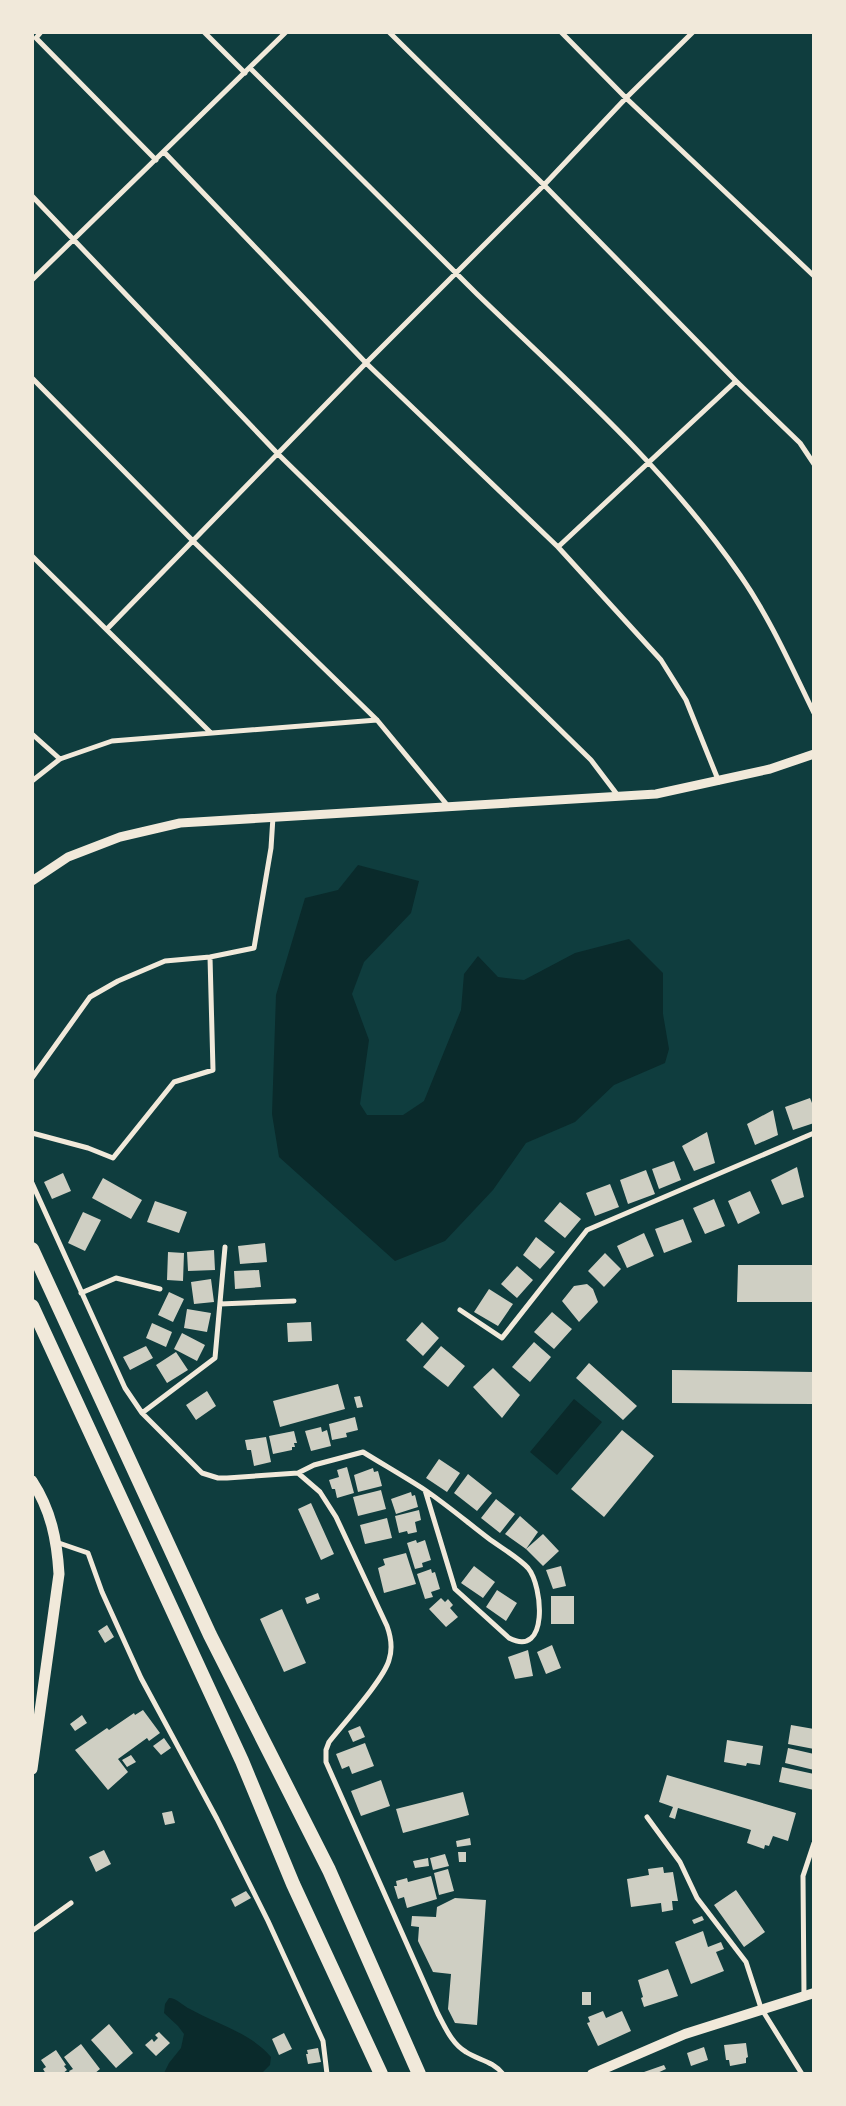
<svg xmlns="http://www.w3.org/2000/svg" width="846" height="2106" viewBox="0 0 846 2106" font-family="Signika,sans-serif">
<rect width="100%" height="100%" fill="#0f3d3e"/>
<path fill="#0a2a2b" d="M358,865l61,16 -8,32 -47,49 -12,32 17,46 -9,64 7,11h36l21,-14 37,-91 3,-36 14,-18 20,21 26,3 51,-27 54,-14 34,34v41l6,35 -4,14 -51,22 -39,37 -49,21 -33,47 -48,51 -50,20 -116,-104 -7,-43 4,-119 29,-97 33,-8z
M574,1399l28,23 -45,53 -27,-23z
M169,1998c8,0 14,8 21,11 27,15 61,24 81,48l-1,8 -8,8h-98l5,-10 12,-15 3,-14 -6,-8 -14,-13 1,-9z"/>
<path fill="#cfcfc3" d="M810,1098l4,10v15l-21,7 -8,-23z
M773,1110l5,25 -23,10 -8,-21z
M707,1132l8,31 -21,8 -12,-25z
M674,1161l7,19 -22,9 -7,-20z
M797,1167l7,30 -22,8 -11,-25z
M646,1170l9,24 -27,10 -8,-24z
M63,1173l8,18 -19,8 -8,-17z
M103,1178l39,22 -11,19 -39,-21z
M610,1184l9,23 -24,9 -9,-23z
M750,1191l10,22 -22,11 -10,-23z
M714,1199l11,27 -20,8 -12,-26z
M155,1201l32,11 -8,21 -32,-11z
M560,1202l21,17 -16,19 -21,-17z
M83,1212l18,8 -16,31 -17,-8z
M683,1219l9,23 -28,11 -9,-24z
M644,1233l10,23 -27,12 -10,-22z
M536,1237l19,15 -15,17 -17,-14z
M265,1243l2,19 -27,2 -2,-18z
M214,1250l1,20 -27,1 -1,-19z
M168,1252l16,1 -1,28 -16,-1z
M605,1253l16,16 -17,18 -16,-16z
M738,1265h76v37h-77z
M517,1266l16,14 -16,18 -16,-14z
M259,1270l2,17 -26,2 -1,-18z
M211,1279l3,23 -20,2 -3,-22z
M587,1284l6,5 5,13 -19,20 -17,-21 12,-15z
M489,1289l24,15 -15,22 -24,-14z
M169,1292l15,7 -11,23 -15,-7z
M187,1309l24,4 -4,19 -23,-4z
M552,1312l20,17 -18,20 -20,-17z
M311,1322l1,19 -24,1 -1,-19z
M422,1322l17,16 -16,18 -17,-16z
M152,1323l20,9 -6,15 -20,-9z
M182,1333l23,12 -8,16 -23,-12z
M534,1342l17,15 -21,25 -18,-15z
M146,1346l7,12 -23,12 -7,-13z
M441,1346l24,20 -17,21 -25,-20z
M176,1352l12,18 -21,13 -11,-18z
M589,1363l48,43 -14,14 -47,-42z
M493,1368l27,27 -18,23 -29,-31z
M672,1370l142,2v32l-142,-1z
M338,1384l7,25 -65,18 -7,-26z
M207,1391l9,15 -20,14 -10,-15z
M360,1396l3,11 -6,1 -3,-11z
M355,1417l3,13 -12,3 1,4 -15,3 -3,-16z
M321,1427l1,5 5,-2 4,16 -20,5 -6,-20z
M622,1430l32,26 -50,61 -33,-28z
M294,1431l3,12h-3l1,4h-3v3l-19,4 -4,-18z
M266,1437l5,25 -17,4 -3,-16h-4l-2,-10z
M439,1459l21,14 -13,19 -21,-14z
M347,1467l7,26 -17,5 -2,-9h-3l-3,-9 10,-3 -2,-7z
M373,1468l1,4 4,-1 4,15 -24,6 -4,-17z
M468,1474l24,19 -15,18 -23,-18z
M381,1490l5,19 -28,7 -5,-19z
M411,1492l1,4 3,-1 3,12 -22,7 -5,-15z
M496,1499l19,15 -15,19 -19,-15z
M311,1503l23,51 -13,6 -23,-51z
M419,1510l2,10 -6,2 2,10 -9,2 -1,-3 -8,2 -4,-17z
M520,1516l18,16 -12,17 17,-15 16,17 -16,15 -17,-17 -21,-15z
M387,1518l5,20 -27,6 -5,-19z
M416,1540l1,3 8,-3 6,20 -9,3 1,4 -8,2 -8,-26z
M406,1553l10,31 -32,9 -6,-25 7,-3 -2,-6z
M474,1566l21,16 -12,16 -22,-15z
M561,1566l5,20 -13,3 -7,-19z
M431,1569l1,4 3,-1 5,17 -9,3 2,5 -8,2 -8,-25z
M497,1590l20,13 -11,18 -20,-14z
M318,1593l2,6 -13,5 -2,-6z
M551,1596h23v28h-23z
M441,1598l4,4 3,-3 5,6 -3,3 8,9 -12,10 -17,-18z
M282,1609l24,54 -22,9 -24,-53z
M107,1625l7,12 -9,6 -7,-12z
M552,1645l9,23 -15,6 -9,-22z
M528,1650l5,26 -18,3 -7,-22z
M143,1710l17,23 -11,8 -2,-3 -29,21 10,13 -20,18 -33,-40 32,-22 2,2 25,-17 1,2z
M82,1715l5,8 -12,8 -5,-7z
M791,1725l23,4v20l-26,-5z
M360,1726l5,11 -12,5 -5,-11z
M164,1738l7,10 -10,7 -8,-9z
M727,1740l36,6 -3,19 -13,-2 -1,3 -22,-4z
M365,1743l9,23 -22,8 -3,-8 -7,3 -6,-15z
M788,1748l26,6v16l-29,-7z
M131,1755l5,7 -9,5 -5,-7z
M782,1767l32,7v16l-35,-8z
M667,1775l129,38 -8,28 -15,-5 -4,10 -4,-1 -1,4 -17,-6 4,-13 -73,-22 -3,11 -6,-2 4,-10 -14,-5z
M381,1780l9,26 -29,10 -10,-25z
M463,1792l6,23 -66,18 -7,-24z
M172,1811l3,12 -10,2 -3,-12z
M470,1838l1,7 -14,2 -1,-6z
M104,1850l7,14 -15,8 -7,-15z
M458,1852h8v10h-7z
M445,1854l4,12 -16,4 -3,-12z
M428,1858l1,8 -14,2 -2,-7z
M663,1867l1,6 9,-1 5,29h-6l1,9 -11,2 -1,-9 -30,4 -4,-28 22,-4 -1,-6z
M448,1869l6,22 -15,4 -5,-22z
M431,1876l6,23 -30,9 -3,-11 -6,2 -4,-13h3l-1,-5 11,-3 1,4z
M736,1890l29,42 -21,15 -30,-42z
M246,1891l5,7 -16,9 -4,-8z
M455,1898l31,2 -9,125 -22,-2 -7,-14 3,-35 -18,-2 -15,-31 1,-14 -8,-1 1,-10 24,1 1,-10z
M702,1916l2,4 -10,4 -2,-4z
M703,1931l5,16 13,-5 3,7 -8,3 8,19 -33,13 -16,-42z
M668,1969l10,27 -34,11 -3,-9 2,-1 -5,-17z
M582,1992h9v13h-9z
M603,2011l3,7 16,-7 9,20 -33,15 -11,-23 3,-1 -2,-5z
M109,2024l24,29 -17,15 -25,-28z
M159,2032l11,11 -14,13 -11,-11 7,-6 2,3 4,-4 -3,-3z
M284,2033l8,16 -13,6 -7,-16z
M746,2043l2,14 -2,1v5l-16,3 -1,-6h-3l-2,-15z
M81,2044l19,25 -6,5h-23l-2,-3 4,-2 -9,-12z
M704,2047l4,13 -17,6 -4,-13z
M318,2048l3,14 -13,2 -2,-10h2l-1,-4z
M56,2050l10,15 -2,1 3,4 -5,4h-16l-3,-5 3,-2 -5,-7z
M664,2065l2,4 -11,5h-10l-1,-2z"/>
<g fill="none" stroke-linecap="round" stroke-linejoin="round">
<path stroke="#f1e9da" stroke-width="5" d="M41,32l-5,6 120,122
M204,32l41,41
M389,32l155,153 192,196 64,62 14,21
M561,32l65,66 188,178
M250,68c76,75 151,151 227,226 92,89 190,175 263,281 30,43 51,91 74,138
M164,152l202,211 192,184 103,113 25,40 33,82
M32,196l246,258 313,306 28,37
M32,280l254,-248
M32,378l161,163 184,179 71,86
M558,547l178,-166
M32,556l178,176
M107,629l259,-266 178,-178 82,-87 67,-66
M32,734l28,25
M32,781l28,-22 52,-18 265,-21
M32,1078l58,-81 28,-16 47,-20 45,-4 44,-9 17,-100 2,-31
M32,1133l56,15 25,10 61,-76 39,-12 -3,-113
M32,1183l93,205 17,25 60,60 16,5h9l71,-5 22,19 16,25 51,109c4,11 6,22 2,34 -5,19 -46,64 -60,82l-3,8v12l112,252c7,13 14,30 28,38 12,8 27,9 37,22
M81,1293l35,-15 44,11
M220,1304l74,-3
M460,1310l42,28 85,-108 227,-97
M142,1413l73,-55 10,-111
M298,1473l16,-8 49,-13c21,13 42,25 62,38 22,15 42,32 63,48 12,9 31,20 40,30 15,18 21,91 -19,70l-54,-49 -30,-99
M56,1542l32,11 14,39 39,86 76,141 51,102 55,120 4,33
M647,1817l33,45 17,36 49,64 15,46 41,66
M32,1931l39,-28
M804,1995l-1,-119 11,-33"/>
<path stroke="#f1e9da" stroke-width="9" d="M32,881l36,-24 52,-20 60,-14 476,-29 114,-25 44,-15"/>
<path stroke="#f1e9da" stroke-width="10" d="M592,2074l93,-40 129,-41"/>
<path stroke="#f1e9da" stroke-width="11" d="M32,1481c19,29 25,59 27,93l-27,195"/>
<path stroke="#f1e9da" stroke-width="14" d="M32,1249l178,386 119,235 90,204
M32,1306l210,455 51,123 88,190"/>
</g>
<rect width="846" height="2106" fill="none" stroke="#f1e9da" stroke-width="68"/>
</svg>
